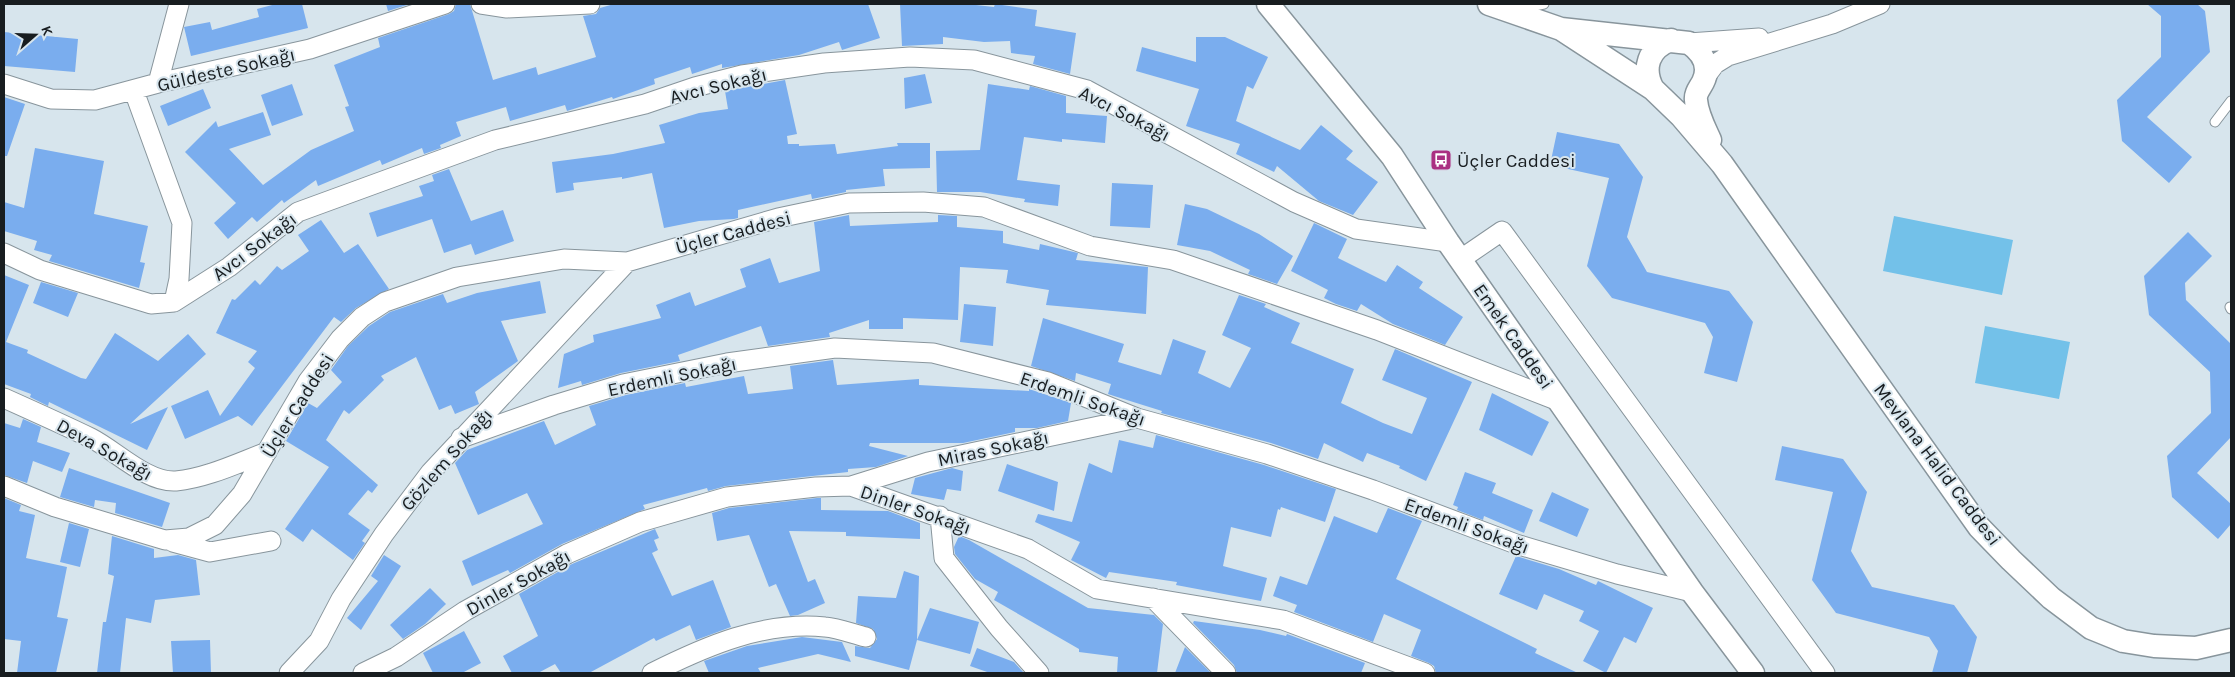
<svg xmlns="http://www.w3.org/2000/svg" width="2235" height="677" viewBox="0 0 2235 677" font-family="Karla,sans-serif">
<rect width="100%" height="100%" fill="#d7e5ed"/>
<path fill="#73c1e9" d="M1894,216l119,24 -11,55 -119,-24z
M1985,326l85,16 -11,57 -84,-16z"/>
<path fill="#7aadee" d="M276,4h26l6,24 -117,28 -7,-29 26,-5 2,8 47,-13 -2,-8z
M386,4h24l-22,7z
M456,4h14l23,76 43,-13 2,8 58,-18 -13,-41 13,-2 4,-6 14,-4h254l12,34 -38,12 -3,-8 -40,13 -77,13v-4l-30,10 -2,-7 -36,12 1,5 -42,15 -1,-2 -45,14 -2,-6 -55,16 -4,-14 -50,15 5,14 -21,9 1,3 -17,6 -2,-6 -40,17 -2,-5 -62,26 -2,-6 -32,23 -2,-3 -25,22 -5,-5 -24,22 -14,-16 22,-20 -51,-51 31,-31 2,6 45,-15 8,23 -42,14 34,36 48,-35 43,-19 -9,-24 4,-1 -15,-41 46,-18 -2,-9 71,-24 5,-3z
M900,4h67l27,3 1,-3 42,6 -2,16 41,7 -6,41 -37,-10 2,-8 -24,-3 -1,-12 -26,1 -41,-5v7l-41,2z
M2147,4h50l8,7 5,41 -63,65 45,40 -23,26 -47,-42 -5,-41 44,-43v-41z
M4,32l74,7 -3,33 -71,-6z
M1196,37h29l43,20 -15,32 -6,-3 -11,35 64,29 21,-25 32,26 -7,8 32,23 -25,33 -34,-14 -42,-35 -3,6 -38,-18 4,-10 -54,-18 13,-37 -63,-18 6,-24 54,15z
M925,74l7,29 -27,6 -1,-31z
M785,80l12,54 -10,2 1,8h11v2l36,-2 2,10 61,-8 -1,-3h33v25l-47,1 2,17 -39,4v2l-34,7 -1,-5 -73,16v8l-4,1 -35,2 -35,7 -12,-55 -30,6v-2l-49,6 1,7 -18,3 -4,-31 61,-8 52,-11 -6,-18 40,-12 29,-4 -3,-18z
M292,84l11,31 -31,11 -11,-31z
M988,84l41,6 1,-4 36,10v17l41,3 -2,27 -43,-4v3l-38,-5 -7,43 43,5 -2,21 -34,-4 1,-3 -45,-7h-43l-1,-41 44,-1z
M203,89l8,19 -43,18 -8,-20z
M4,97l21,7 -18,52h-3z
M1557,132l62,12 24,33 -16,60 20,35 82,19 24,31 -16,60 -33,-9 9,-36 -8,-14 -93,-25 -25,-32 22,-88 -59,-13z
M35,148l69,13 -10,53 54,12 -8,36 5,1 -6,25 -90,-27 3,-6 -18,-5 3,-9 -33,-10v-29l20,6z
M449,169l22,52 32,-11 11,31 -39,14 -4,-11 -27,9 -12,-34 -55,18 -8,-24 54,-17 -4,-10 15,-5 -2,-6z
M1112,183l41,2 -3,43 -40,-2z
M1185,204l22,5 52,25 34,22 -16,28 -29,-10 2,-4 -40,-19 -33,-6z
M849,215l1,11 88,-4v-7l19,1v11l46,4v12l36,7 1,-6 38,9 -2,7 72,7 -2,47 -100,-9 3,-15 -43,-7 2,-13 -48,-3 -2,53 -55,-2v11h-34v-9l-40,13 1,4 -62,9 -7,-20 -83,29 2,6 -59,12 -39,12 -1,-4 -23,7 6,-34 30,-12 -1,-7 68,-17 -5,-13 34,-13 5,14 51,-19 -6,-18 30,-11 9,25 41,-12 -6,-49z
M321,220l23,33 14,-9 31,45 -33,19 -15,14 -7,-5 -82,109 -14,-10 -53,23 -14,-33 37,-16 12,26 35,-48 -7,-6 9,-11 -41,-18 16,-34 3,1 20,-20 5,5 17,-19 5,4 27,-19 -11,-16z
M1314,223l33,16 -9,19 48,24 11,-17 26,17 -4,6 44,29 -18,28 -52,-21 -32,-20 -4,7 -21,-7 -12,-6 4,-8 -37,-19z
M2188,232l24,24 -27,27 1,17 45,44v93l-34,36 34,31v20l-13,15 -46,-42 -5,-41 44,-43 -1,-41 -61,-57 -5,-39z
M4,275l25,10 -23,57 22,8 -1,3 54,25 5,1 29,-46 43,28 30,-27 18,20 -76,70 38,-17 -21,43 -98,-48 -1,4 -18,-9 1,-3 -27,-10z
M540,281l6,32 -45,8 17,40 -43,31 4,12 -24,10 -4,-9 -12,5 -23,-53 -35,19 3,4 -35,34 -5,-4 -18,30 52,45 -6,8 -4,-3 -20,24 22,16 -8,11 3,2 -12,17 -41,-31 -9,13 -18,-13 44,-62 -43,-26 22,-38 9,5 25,-26 -11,-12 17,-24 21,-20 21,-14 53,-18 4,9 30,-10z
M41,282l37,11 -10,24 -35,-14z
M1239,295l27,9 -2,3 36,16 -9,20 63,26 -13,34 42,20 29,11 15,-36 -45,-18 13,-31 77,33 -46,99 -27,-13 1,-2 -33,-13 -4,9 -39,-19 -6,16 -47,-16 -110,-30 1,-2 -48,-15 -6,-2 3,-10 -35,-11 -1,8 -44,-15 12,-48 81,26 -6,18 43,13 12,-36 33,12 -8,22 32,15 21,-40 -29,-13z
M964,304l32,3 -3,39 -33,-4z
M833,360l4,25 82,-6v6l110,6v-2l42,14 -3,18 -31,7h-22v4l-52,11h-93l-1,3 39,10 -32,11 -28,2v3l-122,14 -18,5 -1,-3 -64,17 2,4 -83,35 -52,29 -2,-3 -36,16 -10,-25 81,-37 -16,-31 -49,22 -23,-52 12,-13 77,-29 11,24 41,-20 -7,-19 37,-11 59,-12 1,4 58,-11 4,18 45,-5 -3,-23z
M1492,393l57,29 -17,34 -53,-26z
M23,419l18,8 -4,15 33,11 -8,19 -29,-11 -6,22 -23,-8v-52l16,5z
M1156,435l108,30 72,24 -11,33 -44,-15 -1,3 -2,-1 -7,28 -40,-10 -8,39 44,12 -6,23 -85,-16 1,-3 -68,-10 -3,6 -35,-18 9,-18 -45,-20 3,-8 34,8 17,-59 23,10 7,-33 34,8z
M1782,446l61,13 24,33 -16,59 21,36 82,18 23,32 -10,36h-35l6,-22 -9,-14 -93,-24 -24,-33 21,-88 -58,-12z
M1007,464l51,18 -4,29 -56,-20z
M69,468l101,35 -8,24 -47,-14 1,-10 -21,-3 -1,7 -34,-10z
M952,468l11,3 -2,20 -14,-2 -3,11 -33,-6 4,-16z
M1465,472l31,11 -4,10 41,17 -9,23 -40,-17 -1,4 -26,-10 1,-3 -5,-2z
M1552,492l37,17 -12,28 -38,-16z
M4,498l17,7 -2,6 16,4 -9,43 41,9 -10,50 11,2 -12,54h-39l4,-32 -17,-2z
M817,498h4v12l67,1 32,12v16l-74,-3v-4l-57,-1 19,51 7,-3 10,24 -27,12 -8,1 -14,-32 -7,3 -20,-52 -32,6 -5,-28 17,-5z
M1388,508l34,13 -26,58 141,70 -2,4 43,20h-142l-2,-7 -5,-3 -18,-7 10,-26 -37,-16 -11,28 -79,-30 3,-7 -24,-9 7,-20 27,9 27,-69 43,17z
M69,523l20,6 -9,38 -20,-5z
M655,529l4,9 -5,2 4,10 -6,3 20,43 41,-16 18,47 -35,13 -6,-15 -34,16 -2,-3 -65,35h-28l-6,-9 -17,9h-26l-9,-17 35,-20 -19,-42 53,-30z
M112,536l42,13v9l24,-3 18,5 4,35 -45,5 -4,23 -25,-5 -6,55h-23l6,-51h3l8,-46 -6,-2z
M959,536l10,4 119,68 66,7 9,9 -6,49h-40l1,-16 -39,-5v-3l-85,-49 4,-8 -23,-13 -20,-25 -1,-7z
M384,555l17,11 -40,64 -14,-12 31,-37 -7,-5z
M1516,556l43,13 37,16 2,-4 55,27 -17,35 -12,-6 -18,36 -23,-12 16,-30 -20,-10 5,-10 -40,-17 -7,16 -38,-16z
M904,571l15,5 -2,64 13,-32 49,14 -9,32 -53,-14 -8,30 -54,-14v-10l15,2 7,-9 -4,-10 -17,-6 2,-27 38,2z
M430,588l16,16 -21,20 -22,15 -13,-14z
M1194,621l66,9 26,6 1,-2 78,29 -4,10h-124l-3,-8 -41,-42z
M464,631l17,32 -19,10h-29l-10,-20z
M802,637l40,5 9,20 -33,-8 -60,14 3,5h-52l-5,-12 43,-15z
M210,640l1,33h-38l-2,-32z
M1185,647l26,26h-36z
M977,648l37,14 10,11h-34l-20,-7z"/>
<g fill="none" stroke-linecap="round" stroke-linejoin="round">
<g stroke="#88959c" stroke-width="11">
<path id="service" d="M1520,9l24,-5
M2215,122l16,-21
M2230,307l1,2"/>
</g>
<g stroke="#88959c" stroke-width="21">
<path id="minor" d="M481,4l26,4 83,-4
M1689,43l70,-5
M1706,76l9,-12 13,-8 104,-32 48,-20
M158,83l21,-79
M4,84l47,15 44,1 63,-17 152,-34 135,-45
M134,91l48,132 -3,56 -5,23
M4,253l36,17 111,34 23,-2 55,-35 69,-55 197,-72 150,-36 50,-17 47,-12 82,-12 86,-6 64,3 113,30 207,112 62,27 92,13
M1461,259l41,-28 323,442
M4,398c29,13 58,26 87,40 24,12 56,45 85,43 31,-3 62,-18 91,-29
M461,438l93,-33 69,-21 104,-21 108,-15 98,5 115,29 89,36 130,36 106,36 143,54 101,30 75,18
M4,486l51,21 110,33 24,-2 26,-13 27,-31 66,-113 32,-42 22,-22 23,-15 72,-25 107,-18 63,3 151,-44 71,-15 74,-1 61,5 106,39 83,14 204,70 184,72
M851,486l77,-24 209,-44
M940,516l4,42 55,70 40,45
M173,542l37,10 61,-11
M1153,598l73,75
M289,673l30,-32 22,-42 43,-65 46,-61 197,-211
M363,673l33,-16 69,-46 102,-57 73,-32 87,-25 89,-10 35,-1 177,63 69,40 186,31 142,53
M652,673c54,-27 111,-52 173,-46 14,1 28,7 41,10"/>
</g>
<g stroke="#88959c" stroke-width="25">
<path id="tertiary" d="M1268,4l124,152 56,86 244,350 61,81
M1489,4l72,25 128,14c13,9 22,23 14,39 -3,6 -8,11 -7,18 1,14 8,27 14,40
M1561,29l92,60 28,27 41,48 257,363 32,33 40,38 40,30 32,13 31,5 42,2 35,-8
M1653,89c-11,-20 -5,-41 18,-49"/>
</g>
<use href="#service" stroke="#fff" stroke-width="9"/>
<use href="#minor" stroke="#fff" stroke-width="19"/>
<use href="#tertiary" stroke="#fff" stroke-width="22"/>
</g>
<defs>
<g id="bus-square" transform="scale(1.125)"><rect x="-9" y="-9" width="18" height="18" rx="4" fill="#aa2f82" stroke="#d7e5ed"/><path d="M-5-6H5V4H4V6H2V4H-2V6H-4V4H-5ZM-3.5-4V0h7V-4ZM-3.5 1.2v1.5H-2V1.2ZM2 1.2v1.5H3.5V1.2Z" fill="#fff"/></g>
</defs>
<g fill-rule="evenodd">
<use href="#bus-square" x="1441" y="160"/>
</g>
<g text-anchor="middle" stroke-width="4" stroke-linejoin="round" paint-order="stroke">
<g font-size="19" fill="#181d20" stroke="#d7e5ed">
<text transform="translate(226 69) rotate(-13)" y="7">Güldeste Sokağı</text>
<text transform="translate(718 85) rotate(-14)" y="7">Avcı Sokağı</text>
<text transform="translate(1125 113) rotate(27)" y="7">Avcı Sokağı</text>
<text transform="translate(733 232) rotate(-15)" y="7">Üçler Caddesi</text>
<text transform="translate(254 246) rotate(-37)" y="7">Avcı Sokağı</text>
<text transform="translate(1514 336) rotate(55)" y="7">Emek Caddesi</text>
<text transform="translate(672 376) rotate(-12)" y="7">Erdemli Sokağı</text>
<text transform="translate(1083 398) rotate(19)" y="7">Erdemli Sokağı</text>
<text transform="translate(297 405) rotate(-58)" y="7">Üçler Caddesi</text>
<text transform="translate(993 448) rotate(-12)" y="7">Miras Sokağı</text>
<text transform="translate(105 449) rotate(29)" y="7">Deva Sokağı</text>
<text transform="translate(446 459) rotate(-49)" y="7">Gözlem Sokağı</text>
<text transform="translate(1938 464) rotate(53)" y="7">Mevlana Halid Caddesi</text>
<text transform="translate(916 509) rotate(19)" y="7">Dinler Sokağı</text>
<text transform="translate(1467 525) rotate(20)" y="7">Erdemli Sokağı</text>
<text transform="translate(518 582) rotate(-29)" y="7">Dinler Sokağı</text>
</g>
<g font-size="19" fill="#181d20" stroke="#d7e5ed" text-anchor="start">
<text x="1457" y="167">Üçler Caddesi</text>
</g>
</g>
<rect width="2235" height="677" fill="none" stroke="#181d20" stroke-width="10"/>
<g transform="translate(35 35) rotate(70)" stroke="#d7e5ed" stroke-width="4" paint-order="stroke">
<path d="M0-4L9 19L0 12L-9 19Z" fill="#181d20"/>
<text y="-8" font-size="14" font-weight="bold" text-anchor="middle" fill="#181d20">K</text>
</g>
</svg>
